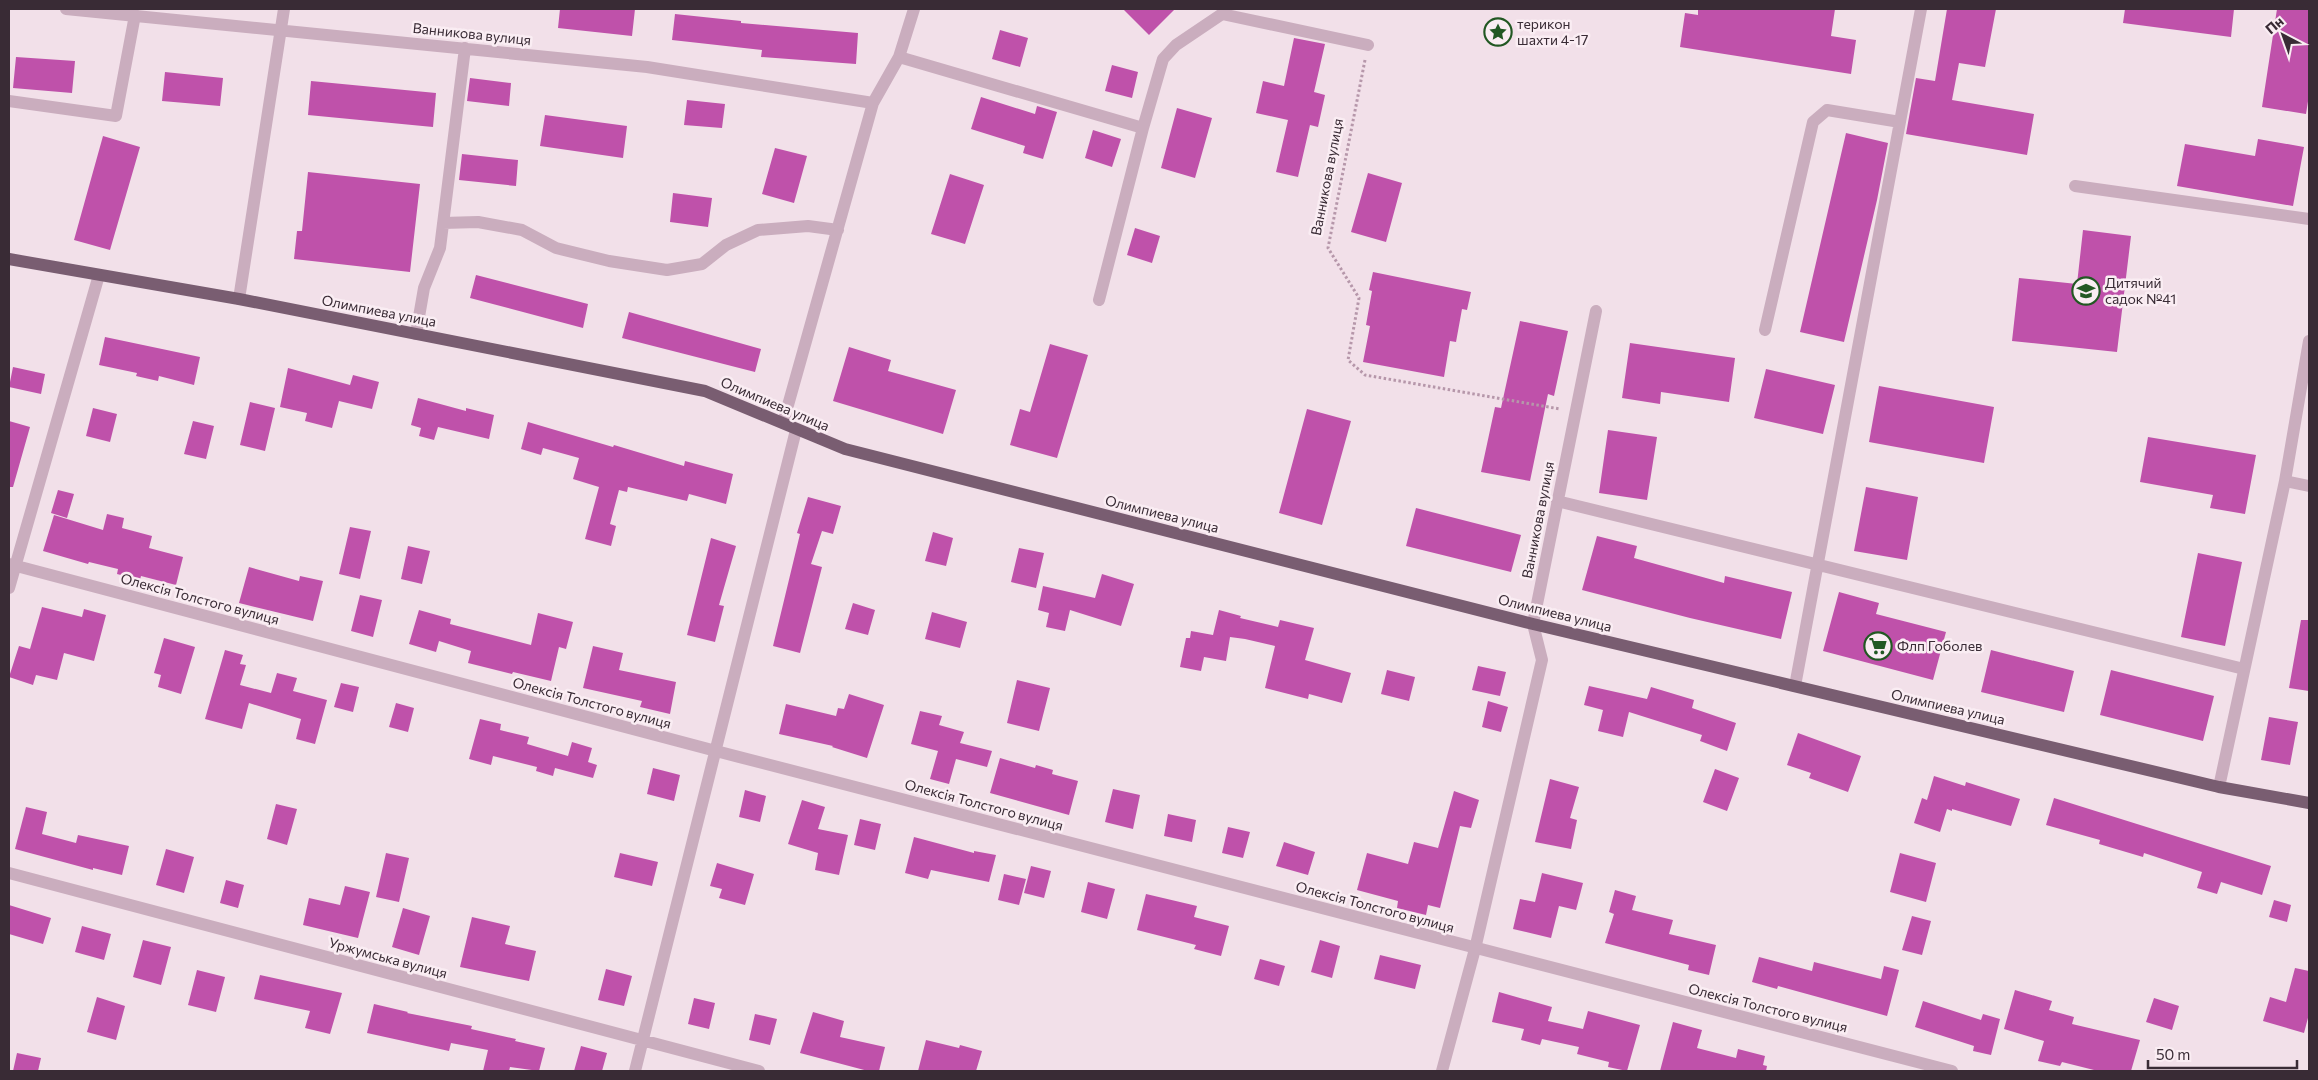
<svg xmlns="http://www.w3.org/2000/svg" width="2318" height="1080" viewBox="0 0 2318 1080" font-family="Commissioner,sans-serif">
<rect width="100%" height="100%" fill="#f2e0e9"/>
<path fill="#bf51aa" d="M560,9h75l-3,27 -74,-8z
M1123,9h52l-26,26z
M1698,9h137l-4,27 25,4 -5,34 -171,-27 5,-34 13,2z
M1947,9h49l-11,58 -26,-4 -7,37 82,14 -7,41 -121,-21 10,-56 19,3z
M2125,9h109l-3,28 -108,-14z
M2277,9h32v86l-3,19 -44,-7z
M675,14l66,7v2l117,10 -2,31 -95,-7 1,-7 -90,-10z
M1000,30l28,8 -8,29 -28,-8z
M1294,38l31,6 -11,48 11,3 -7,32 -8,-2 -12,52 -22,-5 12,-52 -32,-7 7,-32 21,5z
M16,57l59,4 -3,32 -59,-5z
M1112,65l26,7 -6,26 -27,-7z
M165,72l58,6 -3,28 -58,-5z
M470,78l41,5 -2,23 -42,-5z
M311,81l125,12 -3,34 -125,-12z
M981,97l54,17 2,-8 20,6 -14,47 -20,-6 2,-7 -54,-17z
M687,100l38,4 -3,24 -38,-3z
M1177,108l35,10 -17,60 -34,-10z
M545,115l82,11 -4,32 -83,-12z
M1093,130l28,9 -9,28 -27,-9z
M1846,133l42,10 -11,57 -33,142 -44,-10z
M103,136l37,11 -30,103 -36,-10z
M2258,139l46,8 -11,59 -116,-20 8,-42 70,12z
M775,148l32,8 -13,47 -32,-9z
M462,154l56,6 -2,26 -57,-6z
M308,172l112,12 -10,88 -116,-13 3,-28h5z
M1368,173l34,10 -16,59 -35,-10z
M950,174l34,11 -19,59 -34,-10z
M673,193l39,5 -4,29 -38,-5z
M1135,228l25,8 -8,27 -25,-8z
M2083,230l48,6 -14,116 -105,-11 7,-63 58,6z
M1373,272l98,20 -4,18 -5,-1 -6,33 -6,-1 -6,36 -81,-15 7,-36 -4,-1 6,-34 -3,-1z
M476,275l112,29 -5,24 -113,-30z
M629,312l132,37 -6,23 -133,-34z
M1520,321l48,10 -14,65 -6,-2 -18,87 -49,-9 14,-65 6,1z
M105,337l95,20 -6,28 -35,-9 -1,5 -22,-5 1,-3 -38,-8z
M1630,343l105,15 -6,44 -68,-10 -1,12 -38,-6z
M1050,344l38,11 -31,103 -47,-13 10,-36 10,3z
M849,347l42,13 -3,11 68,19 -13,44 -110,-33z
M13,367l32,7 -4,20 -32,-7z
M288,368l62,17 3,-10 26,7 -7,27 -33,-8 -7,27 -27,-7 2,-8 -27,-6z
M1766,369l69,16 -12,49 -69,-16z
M1879,386l115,21 -10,56 -115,-21z
M418,398l48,13v-3l28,7 -5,24 -51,-12 -4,13 -15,-4 2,-8 -10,-3z
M250,402l25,6 -10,43 -25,-6z
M93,408l24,6 -7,28 -24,-6z
M1307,409l44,12 -29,104 -43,-12z
M9,421l21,6 -17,60h-4z
M193,421l21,5 -8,33 -22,-5z
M528,422l85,25 1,-2 70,21 1,-5 48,13 -7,30 -37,-10 -2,7 -59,-14 -1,5 -8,-2 -9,34 6,2 -5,20 -26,-7 14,-52 -26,-8 6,-21 -36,-10 -2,7 -20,-6z
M1608,430l49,7 -10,63 -48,-7z
M2148,437l108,18 -11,59 -35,-6 3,-13 -73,-13z
M1866,487l52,10 -11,63 -53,-9z
M58,490l16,4 -7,24 -16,-5z
M808,497l33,9 -8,28 -11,-3 -11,33 11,3 -22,86 -27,-7 27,-112 -3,-1z
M1416,508l105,27 -10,37 -105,-26z
M107,514l17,4 -2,10 30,8 -3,12 34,9 -7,28 -35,-9 -1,4 -23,-6 1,-5 -29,-7 -1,2 -45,-13 11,-36 49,15z
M350,527l21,4 -11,48 -21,-5z
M933,532l20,6 -7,28 -21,-5z
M1597,536l40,10 -3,12 90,25 1,-7 67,16 -11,47 -91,-21 -108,-28z
M711,538l25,8 -17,59 5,1 -9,36 -28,-7z
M408,546l22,5 -8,33 -21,-5z
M1019,548l25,5 -8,35 -25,-6z
M2198,553l44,9 -17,84 -44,-9z
M249,567l50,14 1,-5 23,5 -10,40 -74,-18z
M1102,574l32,10 -13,42 -51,-16 -5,21 -19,-4 3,-14 -11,-3 5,-24 52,12z
M1839,592l40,11 -3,11 70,18 -13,48 -110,-29z
M360,595l22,5 -9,37 -22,-6z
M853,603l22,7 -7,25 -23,-6z
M42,607l40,10 2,-8 22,6 -12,46 -30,-8 -7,27 -21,-5 -3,10 -24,-8 10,-31 11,3z
M419,610l32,9 -1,5 81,21 7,-32 35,9 -7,27 -7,-2 -8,34 -38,-9 -1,2 -44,-11 3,-12 -32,-10 -3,11 -27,-8z
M1219,610l22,6 -1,2 38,9 2,-7 34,8 -9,32 46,13 -9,30 -33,-9 -1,5 -43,-11 10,-42 -30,-7 -15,-2 -4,24 -22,-4 -3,14 -21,-4 6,-29h4l1,-7 22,4z
M932,612l35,10 -7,26 -35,-9z
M2301,620h8v71l-20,-3z
M164,638l31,9 -14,47 -23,-7 3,-12 -7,-2z
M593,646l30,7 -4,17 57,12 -6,32 -30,-7 2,-6 -59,-13z
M225,650l18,5 -3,9 6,1 -6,20 31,8 6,-20 20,5 -4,13 34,9 -12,44 -19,-5 5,-20 -52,-16 -7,26 -37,-10z
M1991,650l83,21 -10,41 -83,-20z
M1478,666l28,6 -6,24 -28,-6z
M1387,670l28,7 -6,24 -28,-7z
M2111,670l103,26 -11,45 -103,-26z
M1017,680l33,8 -11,43 -32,-8z
M341,683l18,4 -6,25 -19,-5z
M1589,686l58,13 4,-12 43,13 -2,8 44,15 -9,28 -27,-10 2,-6 -73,-23 -6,25 -25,-6 5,-21 -19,-5z
M849,694l35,11 -17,53 -35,-11 1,-1 -54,-12 7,-30 50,12 2,-8 6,1z
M1488,701l20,6 -7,25 -19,-5z
M396,703l18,5 -6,24 -19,-5z
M920,711l22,5 -3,9 25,7 -4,11 32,8 -5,16 -31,-8 -7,25 -19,-5 8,-28 -27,-7z
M2269,717l29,5 -8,43 -29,-5z
M480,719l21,5 -1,6 29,7 -2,7 41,12 4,-14 20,6 -4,14 9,3 -4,13 -38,-10 -2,8 -17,-5 1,-4 -44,-11 -2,9 -22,-6z
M1798,733l63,23 -13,36 -39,-14 2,-5 -24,-8z
M1000,758l35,10 1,-3 17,5 -1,4 26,7 -9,34 -79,-22z
M653,768l27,7 -6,26 -27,-7z
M1715,769l24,9 -12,33 -24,-9z
M1934,776l31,10 1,-4 54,17 -9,27 -59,-17v2l-5,-2 -7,23 -26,-9 8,-25 5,2z
M1550,779l29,8 -9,31 7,2 -6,29 -36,-7z
M1113,789l27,6 -7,34 -28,-7z
M745,790l21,6 -6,26 -21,-5z
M1454,791l25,9 -8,28 -11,-2 -20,82 -12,-3 -2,10 -29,-7 1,-7 -41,-11 10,-37 41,11 6,-22 24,6z
M2054,798l217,68 -9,29 -41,-13 -4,12 -20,-6 5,-16 -58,-19 -1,4 -44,-13 1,-4 -54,-15z
M802,800l23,7 -7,22 30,6 -9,40 -24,-5 3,-17 -30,-9z
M276,804l21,5 -10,36 -20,-6z
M26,807l21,5 -5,22 34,9 2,-8 51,11 -7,29 -29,-7v2l-78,-21z
M1168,814l28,6 -4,22 -28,-6z
M860,819l21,5 -6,26 -21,-5z
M1228,827l22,5 -7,26 -21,-5z
M914,837l60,16v-2l22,4 -7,27 -58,-12 -3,9 -23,-6z
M1284,842l31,10 -7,23 -32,-9z
M166,849l28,8 -10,36 -28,-8z
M386,853l23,5 -10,44 -23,-5z
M620,853l38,9 -6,24 -38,-9z
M1900,853l36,10 -10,39 -36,-10z
M717,863l37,11 -9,31 -26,-7 3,-9 -12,-3z
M1031,866l20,5 -7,27 -20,-5z
M1542,873l41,10 -7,27 -17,-4 -8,32 -38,-9 7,-30 15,3z
M1004,874l22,5 -7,26 -21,-5z
M226,880l18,5 -6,23 -18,-5z
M1088,882l27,7 -8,30 -26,-7z
M345,886l25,6 -12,46 -55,-13 6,-27 31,7z
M1615,890l21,6 -4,14 41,10 -4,14 47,11 -7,30 -21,-5 1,-5 -84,-22 9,-29 -5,-2z
M1146,894l51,12 -3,11 35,9 -8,30 -27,-7 2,-4 -59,-15z
M2274,900l17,5 -4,17 -18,-5z
M9,905l42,13 -8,26 -34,-10z
M403,908l27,8 -11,39 -27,-8z
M1912,916l19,5 -9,34 -20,-5z
M472,917l38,9 -5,18 31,7 -7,30 -69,-14z
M82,926l29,8 -7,26 -29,-8z
M143,940l28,7 -10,38 -28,-8z
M1320,940l20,6 -8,32 -21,-6z
M1380,955l41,10 -6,24 -41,-10z
M1759,957l53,14 2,-9 67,17 3,-13 15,4 -12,46 -109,-30 -1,3 -25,-7z
M1260,959l25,7 -6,20 -25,-7z
M2295,968l14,3v43l-5,19 -41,-12 7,-24 16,5z
M606,969l26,7 -8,30 -26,-6z
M197,970l28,7 -9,35 -28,-7z
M260,975l82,18 -12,41 -25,-6 5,-17 -56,-12z
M2015,990l37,11 -3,9 25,7 -2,7 68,16 -9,31h-33l-36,-9 -2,4 -22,-5 6,-20 -40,-12z
M1499,992l53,15 -4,14 35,8 5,-18 52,14 -13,46 -19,-4 1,-5 -32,-8 2,-7 -37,-8 -2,6 -19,-5 3,-11 -32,-7z
M97,997l28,9 -9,34 -29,-8z
M694,998l21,5 -6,26 -21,-5z
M2154,998l25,8 -7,24 -26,-8z
M1923,1001l58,19 2,-6 17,5 -9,36 -18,-4 1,-5 -59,-19z
M374,1004l34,8 -1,1 65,13 -1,3 45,10 -1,2 30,7 -6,23 -29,-4 -1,4h-26l5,-21 -37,-7 -2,8 -82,-18z
M813,1012l31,9 -4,16 45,10 -6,24h-11l-68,-18z
M755,1014l22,5 -7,26 -21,-5z
M1673,1022l29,8 -5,18 39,10 2,-9 27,7 -2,9 4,1 -1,5h-106z
M926,1040l33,8 1,-3 22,6 -6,20h-58z
M581,1046l26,7 -5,18h-28z
M17,1053l24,5 -3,13h-25z"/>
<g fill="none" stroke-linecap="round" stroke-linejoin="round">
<path stroke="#b697aa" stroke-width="3" stroke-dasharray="2.5 2.5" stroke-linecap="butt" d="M1365,60l-37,188 31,50 -11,62 17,15 195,34"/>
<path stroke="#caadbe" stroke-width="12" d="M66,9l581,58 226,36
M899,57l244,71 20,-69 13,-14 46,-31 146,31
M9,101l107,15 19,-101
M2075,186l234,33
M443,223l35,-1 44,8 34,18 53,13 58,9 35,-6 24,-19 32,-15 50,-4 30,4
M239,299l45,-290
M1099,300l44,-172
M1765,330l48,-208 14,-12 73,12
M416,334l8,-46 16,-40 25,-200
M783,423l90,-320 26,-46 15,-48
M2285,481l24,5
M1557,501l687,168
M9,564l707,187 1236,320
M9,588l90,-313
M1795,686l126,-677
M2219,787l66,-306 24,-140
M9,873l750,198
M635,1071l161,-641
M1442,1071l33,-122 67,-289 -9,-36 63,-313"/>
<path stroke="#795d71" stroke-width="12" d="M9,259l230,40 466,92 140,58 688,175 686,163 90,16"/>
</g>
<defs>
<g id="sight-ring" transform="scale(1.4375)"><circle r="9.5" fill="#faedf3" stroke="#225823" stroke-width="1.5"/><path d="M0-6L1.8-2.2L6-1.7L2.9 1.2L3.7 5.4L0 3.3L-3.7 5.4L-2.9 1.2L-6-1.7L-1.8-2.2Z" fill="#225823"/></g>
<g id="school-ring" transform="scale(1.4375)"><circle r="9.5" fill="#faedf3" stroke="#225823" stroke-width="1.5"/><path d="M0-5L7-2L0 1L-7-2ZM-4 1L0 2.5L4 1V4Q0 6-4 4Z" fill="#225823"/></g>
<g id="supermarket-ring" transform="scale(1.4375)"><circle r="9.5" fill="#faedf3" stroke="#225823" stroke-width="1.5"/><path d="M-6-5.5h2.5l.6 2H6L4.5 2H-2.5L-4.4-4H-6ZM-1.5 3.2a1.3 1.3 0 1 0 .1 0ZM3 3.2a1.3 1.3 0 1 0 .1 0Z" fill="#225823"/></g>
</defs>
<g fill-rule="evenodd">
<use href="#sight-ring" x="1498" y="32"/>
<use href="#school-ring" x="2086" y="291"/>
<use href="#supermarket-ring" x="1878" y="646"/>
</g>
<g text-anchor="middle" stroke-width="5" stroke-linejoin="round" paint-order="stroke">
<g font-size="14" fill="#392b35" stroke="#faedf3" text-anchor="start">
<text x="1517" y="29">терикон<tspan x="1517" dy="16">шахти 4-17</tspan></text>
<text x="2105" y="288">Дитячий<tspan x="2105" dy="16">садок №41</tspan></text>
<text x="1897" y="651">Флп Гоболев</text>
</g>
<g font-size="14" fill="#392b35" stroke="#faedf3">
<text transform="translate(472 34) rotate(6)" y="5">Ванникова вулиця</text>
<text transform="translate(1327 177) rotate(-79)" y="5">Ванникова вулиця</text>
<text transform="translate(379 311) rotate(11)" y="5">Олимпиева улица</text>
<text transform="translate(775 404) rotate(23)" y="5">Олимпиева улица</text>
<text transform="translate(1162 514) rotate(14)" y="5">Олимпиева улица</text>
<text transform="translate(1538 520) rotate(-79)" y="5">Ванникова вулиця</text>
<text transform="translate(200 599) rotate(15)" y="5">Олексія Толстого вулиця</text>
<text transform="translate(1555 613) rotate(14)" y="5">Олимпиева улица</text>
<text transform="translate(592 703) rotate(15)" y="5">Олексія Толстого вулиця</text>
<text transform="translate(1948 707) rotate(13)" y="5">Олимпиева улица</text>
<text transform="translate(984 805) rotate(15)" y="5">Олексія Толстого вулиця</text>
<text transform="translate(1375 907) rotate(15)" y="5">Олексія Толстого вулиця</text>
<text transform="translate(388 958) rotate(15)" y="5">Уржумська вулиця</text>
<text transform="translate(1768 1008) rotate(14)" y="5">Олексія Толстого вулиця</text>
</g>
</g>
<rect width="2318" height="1080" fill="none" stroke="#392b35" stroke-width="20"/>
<g transform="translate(2283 35) rotate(319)" stroke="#faedf3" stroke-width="4" paint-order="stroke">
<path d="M0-4L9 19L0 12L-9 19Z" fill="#392b35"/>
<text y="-8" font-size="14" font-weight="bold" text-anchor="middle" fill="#392b35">Пн</text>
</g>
<path d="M2148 1060v8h149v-8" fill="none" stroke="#392b35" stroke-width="2.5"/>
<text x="2156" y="1060" font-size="15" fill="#392b35" stroke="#faedf3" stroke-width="4" paint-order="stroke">50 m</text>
</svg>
